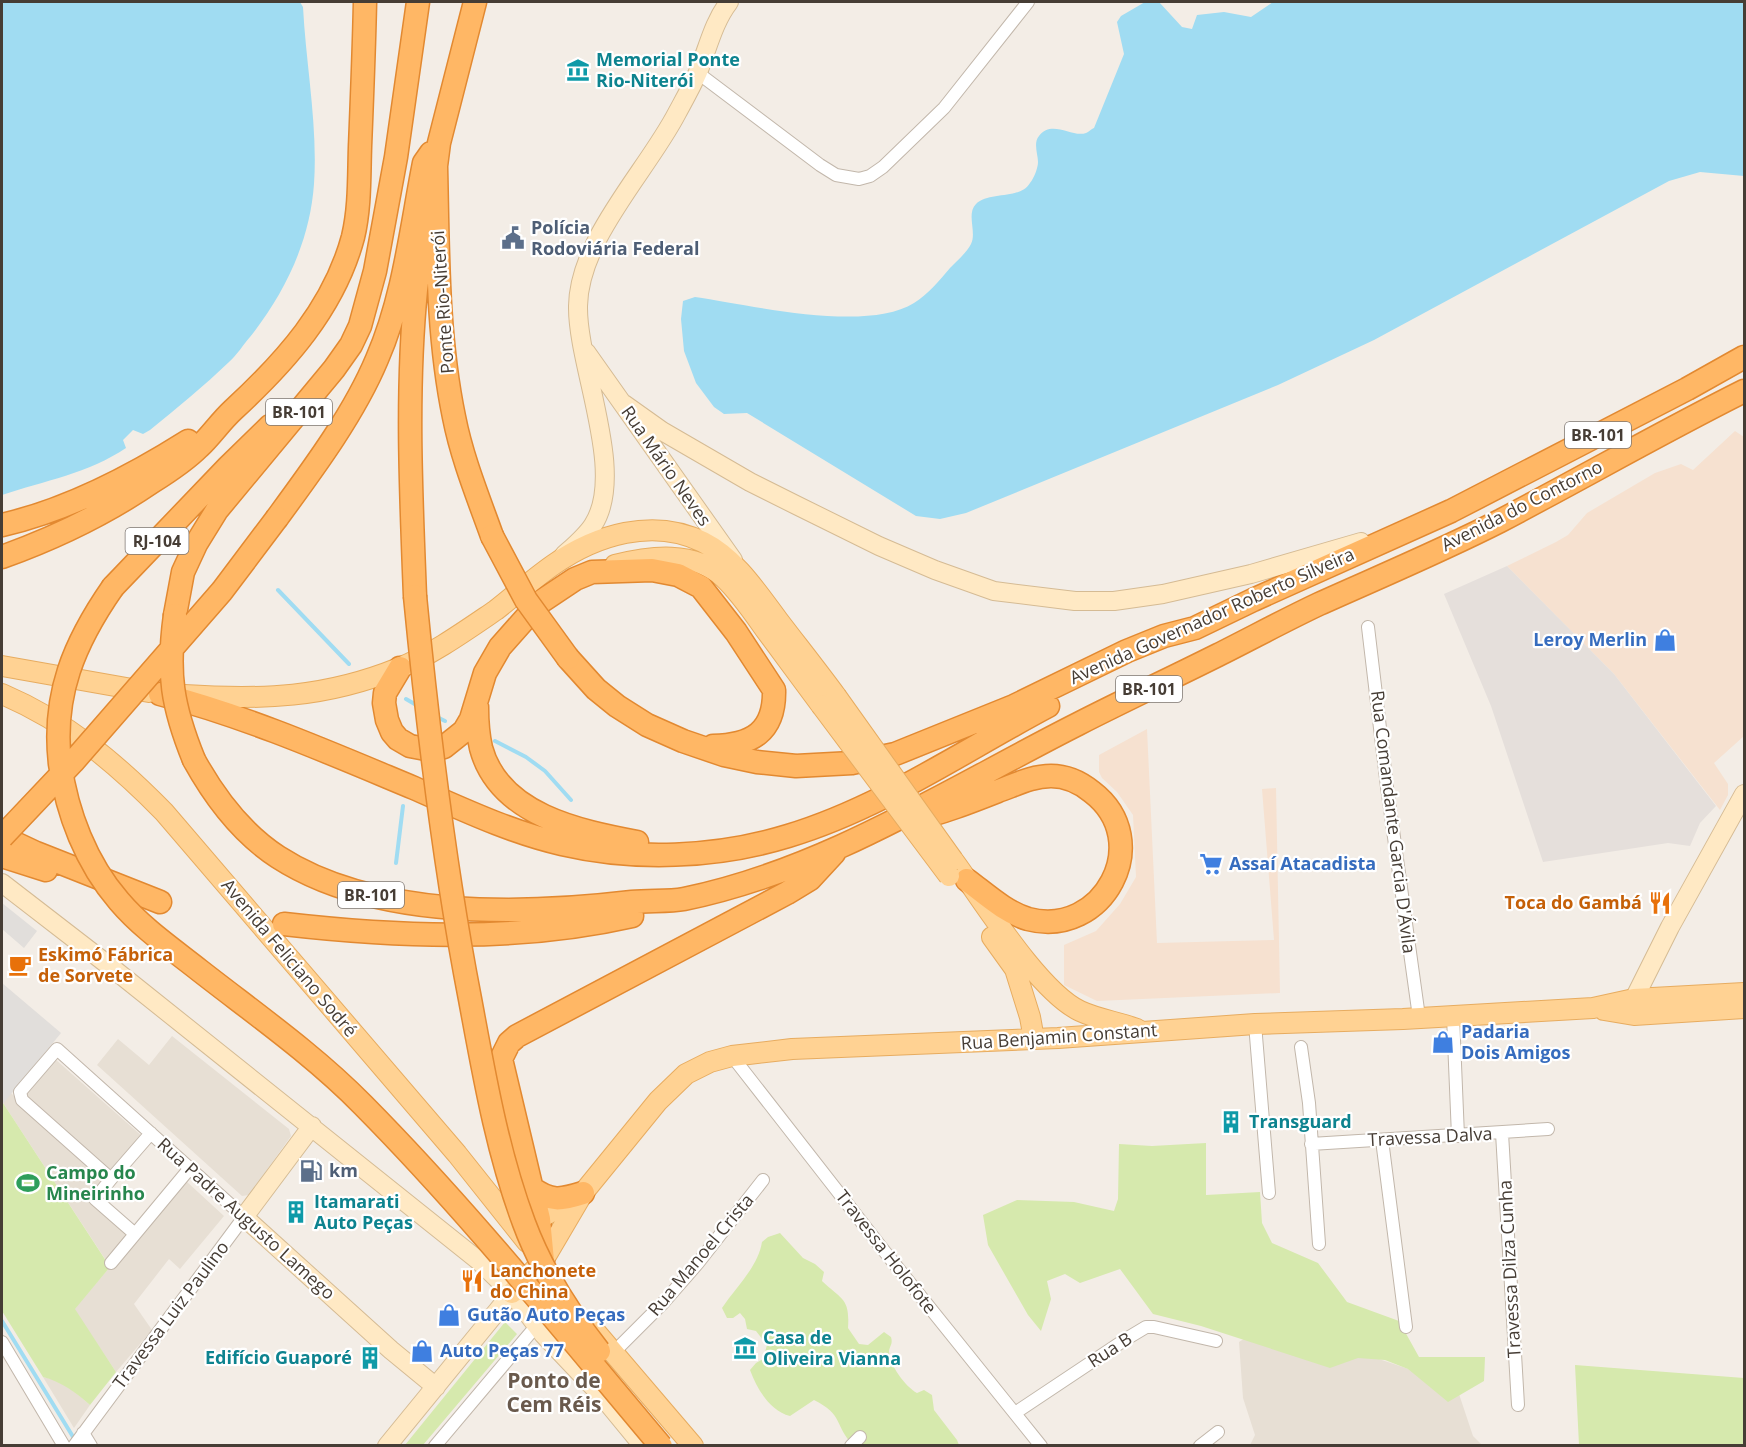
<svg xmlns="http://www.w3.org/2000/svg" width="1746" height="1447" viewBox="0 0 1746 1447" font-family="'Open Sans',sans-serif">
<rect width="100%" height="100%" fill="#f3ede6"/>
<path fill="#e7dfd4" d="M172,1036l117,93 2,7 -42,59 -7,1 -145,-131 21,-26 31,26z
M55,1059l88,78 -53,62 39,36 -22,27 -104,-159 8,-10 4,4z
M186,1181l38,35 -44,53 -11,-10 -35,45 18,26 -36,42 -42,-63 36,-42 3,2z
M1281,1326l175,59 17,51 9,9h-232l5,-10 -12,-37 -4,-56 23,-15z
M43,1377l13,3 18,11 16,14 -16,23z"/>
<path fill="#f6e1d0" d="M1735,431l9,6v299l-30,27 14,21v11l-8,15 -106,-136 -107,-108 49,-24 12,-7 19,-22 68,-40 26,-9 12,6z
M1147,729l10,214 117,-3 -12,-151 14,-1 4,205 -183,8 -33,-16v-40l32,-14 24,-27 16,-27 -3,-62 -16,-23 -15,-14 -3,-6v-17z"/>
<path fill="#e5dfdb" d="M1507,566l107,108 102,132 -16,17 -10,23 -22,-3 -125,19 -52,-156 -47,-112z"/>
<path fill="#d6e9ad" d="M3,1103l107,164 -35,42 41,63 -26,33c-15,-13 -28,-23 -47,-28l-41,-66z
M1206,1143v52l54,-3 2,31 10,20 46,20 29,39 52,19 20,36h66l-1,24 -36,21 -40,-33 -23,-9 -27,-2 -28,10 -129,-42 -48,-12 -33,-45 -40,14 -15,-9 -18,7 4,18 -10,32 -13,-16 -40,-70 -5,-30 34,-15 57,2 40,9 4,-12 1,-55 33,2z
M780,1233l23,25 12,6 9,8 -2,9c20,19 28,17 26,47l11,16 9,1 16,-13 7,5c2,7 -1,8 -2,14 0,14 17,36 28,42l7,-3 8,5 2,15 23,30 2,5h-106c-19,-20 -9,-30 -39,-45l-24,16c-20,-5 -33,-27 -40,-46l6,-7 7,-4 4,-14 -11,-14 -9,-2 -2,-10 -5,-6 -7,5h-6l-5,-10c14,-21 36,-41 40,-66l6,-5z
M505,1322l12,12 -94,111h-18z
M1575,1365l169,13v67h-165z"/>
<path fill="#e1dedb" d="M2,903l35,28 -13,17 -22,-19z
M2,983l59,50 -59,72z"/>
<path fill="#a0dcf2" d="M2,2h298l3,5c3,58 15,119 11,177 -4,57 -29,109 -64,153 -7,8 -13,18 -21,25 -25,24 -52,46 -79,68l-7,4 -10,-4 -10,10 3,8c-37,25 -82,33 -124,47z
M1145,2h14l23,25 10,2 5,-14 27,-3 27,5 22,-15h471v174l-44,-4 -31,9 -295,159 -96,45 -312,128 -26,6 -24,-3 -169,-103 -23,1 -10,-7 -18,-24 -12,-32 -3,-32 2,-18 12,-4c56,8 171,36 219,6 14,-9 26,-23 36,-35 7,-7 17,-16 21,-24 6,-12 -5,-30 5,-40 13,-13 44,-4 54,-21 4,-5 8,-15 8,-21 0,-8 -5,-19 1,-26 13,-17 33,2 47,-3 1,0 7,-5 8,-5l30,-74 -7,-32 4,-6z"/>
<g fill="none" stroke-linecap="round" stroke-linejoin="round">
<path stroke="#a0dcf2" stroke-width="4" d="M278,590l71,74
M406,699l12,7
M435,716l10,5
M495,741l31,16 19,14 26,29
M396,863l7,-57
M2,1321l73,119"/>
<g stroke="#c2b7ab" stroke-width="14">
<path id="street" d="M698,73l122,92 16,10 23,4 11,-3 13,-9 61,-59 84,-106
M1368,627l19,160 32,230
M1453,1016l5,120
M1255,1024l14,169
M1301,1047l8,56 10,141
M732,1056l149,191 160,199
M1502,1133l16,272
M1382,1140l24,187
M1311,1144l237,-15
M111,1179l-16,20 40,35
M111,1263l79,-95
M2,1342l62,104
M613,1353l51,-51 34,-39 65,-83
M1015,1413l111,-74 20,-12h8l62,14
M83,1433l8,13
M74,1446l170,-229 -187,-168 -37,43 2,8 89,79 40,-46
M435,1446l102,-121
M851,1446l9,-9
M1200,1446l18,-14"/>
</g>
<g stroke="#d5bb94" stroke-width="20">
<path id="secondary" d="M586,352l147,208
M624,404l38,27 88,51 46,23 83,41 56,24 59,21 81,10h39l49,-7 88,-20 110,-32
M564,555c10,-9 22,-19 29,-30 34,-52 -16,-159 -15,-219 1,-67 69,-135 99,-193 7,-13 15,-27 21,-41 10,-24 15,-49 31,-70
M2,883l114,88 363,290 33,32 31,41 58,61 42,51
M1634,1011v-12l36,-72 74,-133
M312,1126l-68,91 147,133 45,37
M387,1446l125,-153"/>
</g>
<g stroke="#e7ac60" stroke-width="22">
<path id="primary" d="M615,565c35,-9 79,-15 109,13 15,14 28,33 40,50 19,26 38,51 57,77
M2,666l147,26
M2,694c65,28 113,68 162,118l293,342 70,88
M184,695c78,5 141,3 215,-27 34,-14 66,-37 97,-58 19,-15 37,-31 57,-45 43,-30 100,-48 150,-23 32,16 54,50 75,78 19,25 39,50 58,76
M953,860c29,39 85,131 127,151 17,8 38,11 57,18
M992,937l23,32 15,48 4,22
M1604,1010l30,5 110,-7
M525,1223l14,-4 39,-23
M512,1293l31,-32 40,-68 75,-92 28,-27 24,-12 22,-6 60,-7 266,-11 197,-14 148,-5 190,-11 41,-9 110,-6
M594,1330l99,116"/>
</g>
<g stroke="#e28931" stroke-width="25">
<path id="highway" d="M475,2l-36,141 -3,23c2,84 1,169 18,251 8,41 24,80 38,119
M277,518c36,-49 77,-104 100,-159 27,-62 34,-130 47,-196l7,-10
M2,525c66,-15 129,-48 186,-84
M2,557c53,-19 103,-43 150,-75 16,-10 33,-21 47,-35 12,-11 21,-25 34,-37 52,-48 101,-102 120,-173 7,-29 6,-60 7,-90 2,-49 4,-97 5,-145
M113,587l115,-120 42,-41
M415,596c-4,-102 -9,-205 1,-306 3,-25 8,-49 12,-73
M175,615l8,-43 13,-28 21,-34 117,-141 17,-24 9,-19 15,-55 21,-114 22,-155
M568,658l28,31 21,17 30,19 36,16 41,14 33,7 39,4 56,-3 43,-9 119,-48 113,-55 37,-15 31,-8 58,-28 198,-89 236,-122 57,-32
M400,668l-15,25 -1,10 3,17 5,12 6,7 12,7 21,4 13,-3 20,-16 7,-12 14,-46 15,-26 39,-44 36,-24 17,-7 60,-2 26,5 23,12 35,45 38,58c1,42 -22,55 -61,56
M160,694c88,23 170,59 254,94 48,21 96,44 148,56 73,17 154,14 226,-8 93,-28 175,-85 260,-130
M477,707c0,14 1,28 4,41 18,67 98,83 156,94
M194,760c21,38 47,73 84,97 96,62 245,58 354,45 17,-2 36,0 52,-3 142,-29 267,-111 394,-175 47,-24 94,-46 140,-69 34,-17 67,-35 101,-51 60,-27 122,-53 181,-83 82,-43 162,-89 244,-130
M912,820c30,-7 58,-18 86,-29 17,-6 34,-15 53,-15 15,0 30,7 41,16 64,49 11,147 -64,127 -23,-7 -42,-25 -61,-39
M2,837l34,16 124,49
M2,856l44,14
M284,924c114,13 234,18 348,-8
M532,1188c19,14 29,12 51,5
M543,1261l-4,-42 -38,-160 8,-16 8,-7 270,-143 23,-14 24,-26"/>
</g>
<use href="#street" stroke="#fff" stroke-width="12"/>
<use href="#secondary" stroke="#ffe9c4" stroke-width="18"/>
<use href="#primary" stroke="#ffd293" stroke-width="20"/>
<use href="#highway" stroke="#ffb765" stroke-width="22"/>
<g stroke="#e7ac60" stroke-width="22" stroke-linecap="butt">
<path id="primary-bridge" d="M836,696l117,164
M821,705l128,171"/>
</g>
<g stroke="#e28931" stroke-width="25" stroke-linecap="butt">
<path id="highway-bridge" d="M492,536l34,64 42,58
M113,587c-39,56 -61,108 -53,177 7,49 26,99 59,137 23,27 52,47 80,69 55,43 115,85 164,135 106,107 201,226 298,341
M415,596c13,135 29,269 55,403 14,75 27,152 54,224 17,46 45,90 75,128
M175,615c-8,58 -3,91 19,145
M2,837l71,-75 149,-171 55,-73"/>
</g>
<use href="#primary-bridge" stroke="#ffd293" stroke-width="20"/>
<use href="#highway-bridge" stroke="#ffb765" stroke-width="22"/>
</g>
<defs>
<g id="museum-bare" transform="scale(1.8)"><path d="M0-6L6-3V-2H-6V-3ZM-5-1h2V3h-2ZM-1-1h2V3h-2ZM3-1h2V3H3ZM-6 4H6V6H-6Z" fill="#0f9aa8" stroke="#fff" stroke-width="2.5" paint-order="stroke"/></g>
<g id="civic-bare" transform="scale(1.8)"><path d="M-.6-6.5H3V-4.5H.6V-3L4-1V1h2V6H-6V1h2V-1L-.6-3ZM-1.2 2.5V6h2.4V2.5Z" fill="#5c6f8a" stroke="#fff" stroke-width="2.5" paint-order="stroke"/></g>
<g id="shop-bare" transform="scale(1.8)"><path d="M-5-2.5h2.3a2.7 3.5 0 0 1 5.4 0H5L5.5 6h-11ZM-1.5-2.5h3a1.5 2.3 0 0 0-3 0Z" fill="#3f7fe0" stroke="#fff" stroke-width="2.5" paint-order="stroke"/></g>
<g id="supermarket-bare" transform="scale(1.8)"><path d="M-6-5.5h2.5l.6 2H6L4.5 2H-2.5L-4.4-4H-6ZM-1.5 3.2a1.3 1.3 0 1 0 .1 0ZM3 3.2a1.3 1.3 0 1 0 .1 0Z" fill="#3f7fe0" stroke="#fff" stroke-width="2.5" paint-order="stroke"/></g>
<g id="restaurant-bare" transform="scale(1.8)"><path d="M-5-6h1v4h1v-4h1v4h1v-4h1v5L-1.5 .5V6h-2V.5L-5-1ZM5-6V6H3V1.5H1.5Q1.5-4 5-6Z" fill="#e8710a" stroke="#fff" stroke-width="2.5" paint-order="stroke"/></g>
<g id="cafe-bare" transform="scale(1.8)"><path d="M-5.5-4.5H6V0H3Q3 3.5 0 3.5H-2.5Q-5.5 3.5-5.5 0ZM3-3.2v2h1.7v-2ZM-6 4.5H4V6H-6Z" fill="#e8710a" stroke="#fff" stroke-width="2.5" paint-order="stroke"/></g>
<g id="building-bare" transform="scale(1.8)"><path d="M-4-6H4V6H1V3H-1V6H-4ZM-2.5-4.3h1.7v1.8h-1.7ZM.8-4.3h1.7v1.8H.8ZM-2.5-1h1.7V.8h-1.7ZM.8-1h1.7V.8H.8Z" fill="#0f9aa8" stroke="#fff" stroke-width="2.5" paint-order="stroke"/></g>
<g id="fuel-bare" transform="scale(1.8)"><path d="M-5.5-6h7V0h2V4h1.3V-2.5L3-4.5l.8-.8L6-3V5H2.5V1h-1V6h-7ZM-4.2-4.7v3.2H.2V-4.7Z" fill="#5c6f8a" stroke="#fff" stroke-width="2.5" paint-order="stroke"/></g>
<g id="stadium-bare" transform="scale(1.8)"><path d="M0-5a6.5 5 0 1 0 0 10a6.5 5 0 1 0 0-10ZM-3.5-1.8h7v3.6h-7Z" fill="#2e9e5b" stroke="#fff" stroke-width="2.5" paint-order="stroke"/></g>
</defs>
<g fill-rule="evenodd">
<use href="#museum-bare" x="578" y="70"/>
<use href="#civic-bare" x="513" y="238"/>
<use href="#shop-bare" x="1665" y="640"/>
<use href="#supermarket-bare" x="1211" y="864"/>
<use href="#restaurant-bare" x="1660" y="903"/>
<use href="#cafe-bare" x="20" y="965"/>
<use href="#shop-bare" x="1443" y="1042"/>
<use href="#building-bare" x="1231" y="1122"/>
<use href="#fuel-bare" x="311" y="1171"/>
<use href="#stadium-bare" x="28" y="1183"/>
<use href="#building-bare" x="296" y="1212"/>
<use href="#restaurant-bare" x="472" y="1281"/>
<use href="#shop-bare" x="449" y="1315"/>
<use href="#museum-bare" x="745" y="1348"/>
<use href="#shop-bare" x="422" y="1351"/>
<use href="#building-bare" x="370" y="1358"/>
</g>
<g text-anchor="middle" stroke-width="4.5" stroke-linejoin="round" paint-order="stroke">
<g fill="#fff" stroke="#7e7772" stroke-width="1.5">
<rect x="266" y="399" width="66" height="26" rx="4.5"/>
<rect x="1565" y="422" width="66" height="26" rx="4.5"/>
<rect x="125.5" y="528" width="63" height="26" rx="4.5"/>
<rect x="1116" y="676" width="66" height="26" rx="4.5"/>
<rect x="338" y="882" width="66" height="26" rx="4.5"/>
</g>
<g font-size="16" font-weight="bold" fill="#463d35">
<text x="299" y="418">BR-101</text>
<text x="1598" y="441">BR-101</text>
<text x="157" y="547">RJ-104</text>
<text x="1149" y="695">BR-101</text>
<text x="371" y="901">BR-101</text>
</g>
<g font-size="18" font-weight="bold" fill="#0d838f" stroke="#fff" text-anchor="start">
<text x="596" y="66">Memorial Ponte<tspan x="596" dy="21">Rio-Niterói</tspan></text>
<text x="1249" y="1128">Transguard</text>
<text x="314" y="1208">Itamarati<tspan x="314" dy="21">Auto Peças</tspan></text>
<text x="763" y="1344">Casa de<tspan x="763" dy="21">Oliveira Vianna</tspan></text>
<text x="352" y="1364" text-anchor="end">Edifício Guaporé</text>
</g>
<g font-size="18" font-weight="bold" fill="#4e5e75" stroke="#fff" text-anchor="start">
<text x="531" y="234">Polícia<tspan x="531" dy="21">Rodoviária Federal</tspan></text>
<text x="329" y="1177">km</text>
</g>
<g font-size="18" fill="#463d35" stroke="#fff">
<text transform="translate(443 302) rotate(-94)" y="6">Ponte Rio-Niterói</text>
<text transform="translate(666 466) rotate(55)" y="6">Rua Mário Neves</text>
<text transform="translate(1522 506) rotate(-27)" y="6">Avenida do Contorno</text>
<text transform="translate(1212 616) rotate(-24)" y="6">Avenida Governador Roberto Silveira</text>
<text transform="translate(1393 822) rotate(83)" y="6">Rua Comandante Garcia D'Ávila</text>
<text transform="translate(289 958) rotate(50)" y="6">Avenida Feliciano Sodré</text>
<text transform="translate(1059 1037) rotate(-4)" y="6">Rua Benjamin Constant</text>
<text transform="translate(1430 1137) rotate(-3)" y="6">Travessa Dalva</text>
<text transform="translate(246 1219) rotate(42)" y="6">Rua Padre Augusto Lamego</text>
<text transform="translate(886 1252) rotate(52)" y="6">Travessa Holofote</text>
<text transform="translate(701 1255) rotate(-50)" y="6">Rua Manoel Crista</text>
<text transform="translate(1510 1269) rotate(-93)" y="6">Travessa Dilza Cunha</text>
<text transform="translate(171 1315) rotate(-53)" y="6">Travessa Luiz Paulino</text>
<text transform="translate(1110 1350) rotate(-33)" y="6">Rua B</text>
</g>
<g font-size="18" font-weight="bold" fill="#366cbe" stroke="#fff" text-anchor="start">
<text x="1647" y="646" text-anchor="end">Leroy Merlin</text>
<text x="1229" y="870">Assaí Atacadista</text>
<text x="1461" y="1038">Padaria<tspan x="1461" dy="21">Dois Amigos</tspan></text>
<text x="467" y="1321">Gutão Auto Peças</text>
<text x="440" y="1357">Auto Peças 77</text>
</g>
<g font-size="18" font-weight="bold" fill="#c56008" stroke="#fff" text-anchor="start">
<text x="1642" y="909" text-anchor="end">Toca do Gambá</text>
<text x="38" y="961">Eskimó Fábrica<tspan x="38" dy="21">de Sorvete</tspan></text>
<text x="490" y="1277">Lanchonete<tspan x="490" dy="21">do China</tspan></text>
</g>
<g font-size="18" font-weight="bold" fill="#27864d" stroke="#fff" text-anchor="start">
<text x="46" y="1179">Campo do<tspan x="46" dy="21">Mineirinho</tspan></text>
</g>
<g font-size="21" font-weight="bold" fill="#69594c" stroke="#fff">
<text x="554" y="1388">Ponto de<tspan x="554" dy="24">Cem Réis</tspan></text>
</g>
</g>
<rect width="1746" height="1447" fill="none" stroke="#463d35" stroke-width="6"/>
</svg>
